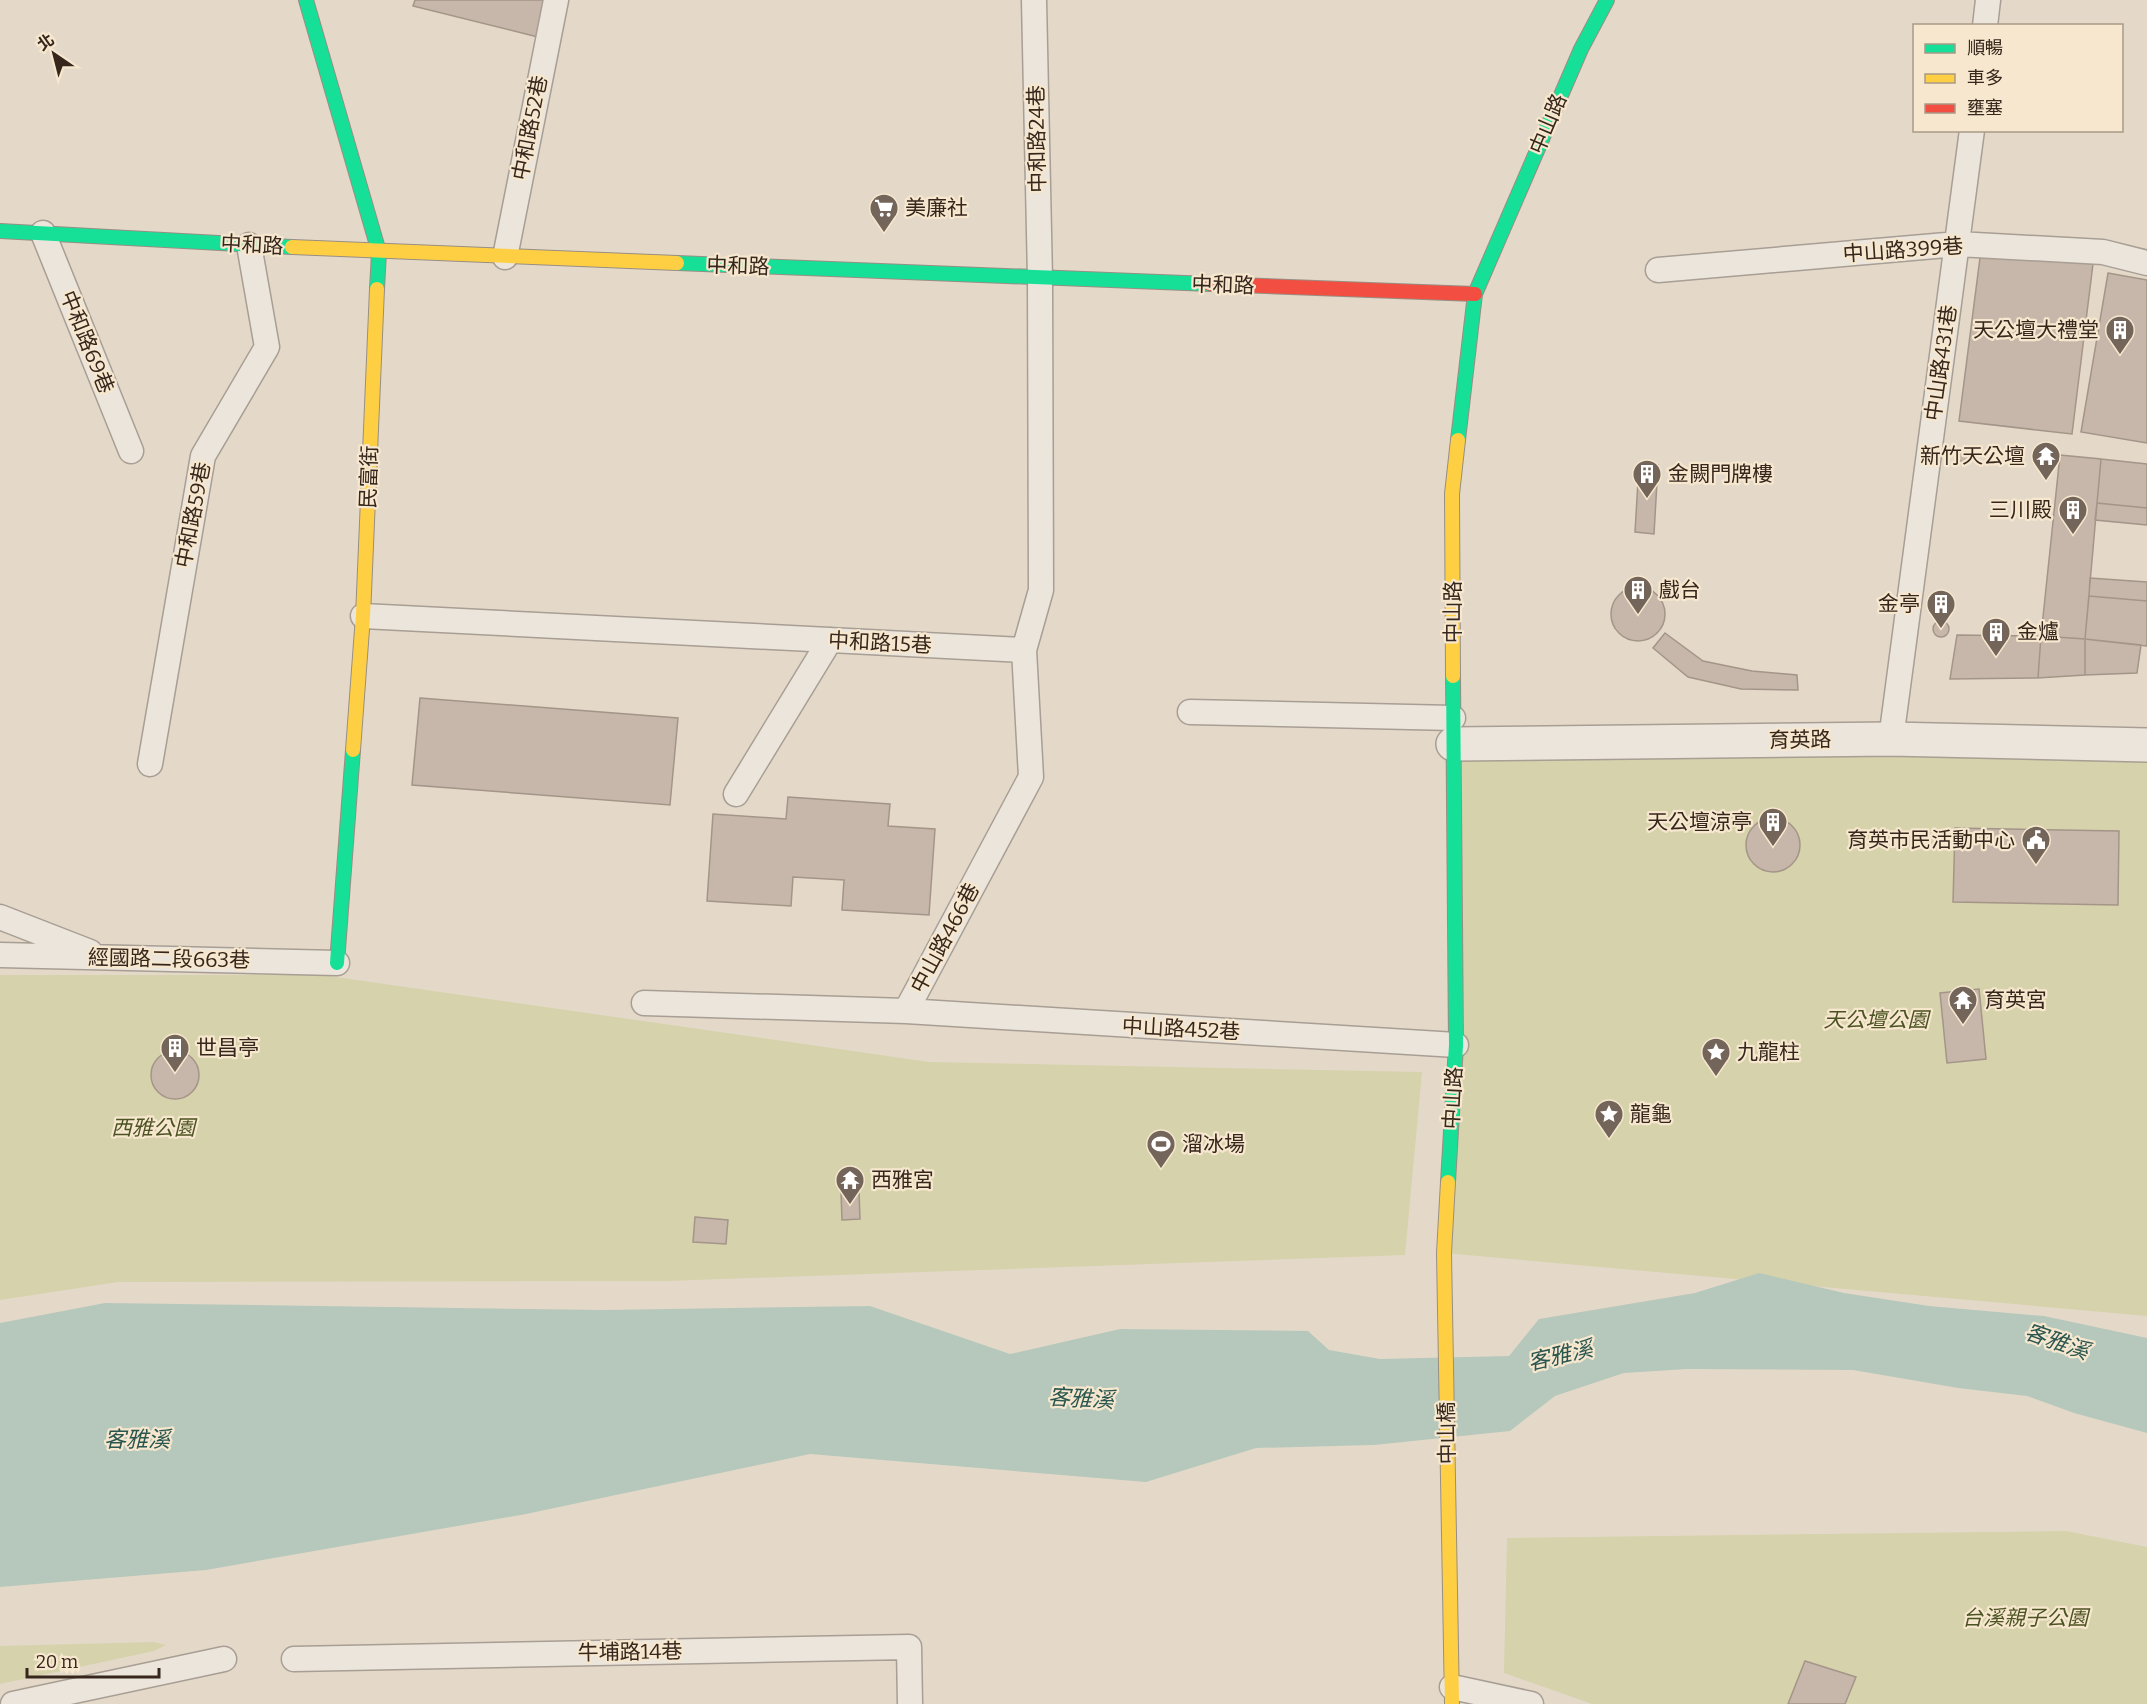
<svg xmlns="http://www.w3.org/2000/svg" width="2147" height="1704" viewBox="0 0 2147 1704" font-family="Bitter,'Noto Sans TC',serif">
<rect width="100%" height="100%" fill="#e4d9c9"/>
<path fill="#d6d2ab" d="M1453,744l694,8v564l-703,-63z
M0,975h322l607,87 493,10 -17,183 -737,26 -550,1 -118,18z
M2066,1531l81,16v157h-555l-88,-31 3,-135z
M154,1642l12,3 -12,6 -154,33v-38z"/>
<path fill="#b6c8bb" d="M1759,1273l85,20 85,13 115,10 103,22v95l-73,-20 -47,-17 -69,-8 -105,-18 -166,-1 -63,4 -69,23 -45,35 -136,14 -118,3 -110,34 -336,-28 -284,60 -320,56 -206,17v-264l105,-20 499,7 266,-4 140,48 110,-25 188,2 21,19 51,9 129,-3 30,-37 156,-26z"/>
<path fill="#c7b7aa" stroke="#a49589" stroke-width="1.5" d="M415,0h132l-9,37 -125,-31z
M1981,250l112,14 -21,170 -113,-13z
M2108,273l39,7v163l-66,-11z
M1958 455a8 8 0 1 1 16 0a8 8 0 1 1-16 0Z
M2060,455l41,4 -16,180 -44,-3z
M2101,459l46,5v44l-50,-5z
M1639,464l19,1 -4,69 -19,-2z
M2097,503l50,5v17l-52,-5z
M2090,578l57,4v19l-58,-5z
M1611 614a27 27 0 1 1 54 0a27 27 0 1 1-54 0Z
M2089,596l58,5v45l-62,-7z
M1933 629a8 8 0 1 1 16 0a8 8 0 1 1-16 0Z
M1665,633l38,28 49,10 45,4 1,15 -57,-1 -53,-12 -35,-29z
M1957,635l84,1 -3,42 -88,1z
M2041,636l44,3v36l-47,3z
M2085,639l56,6 -4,28 -52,2z
M420,698l258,20 -8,87 -258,-20z
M788,797l102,7 -2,22 47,3 -6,86 -87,-5 2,-30 -51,-3 -2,29 -84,-5 6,-87 73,5z
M1746 845a27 27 0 1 1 54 0a27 27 0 1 1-54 0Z
M1955,828l164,3 -1,74 -165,-3z
M1979,989l7,70 -39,4 -7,-70z
M151 1075a24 24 0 1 1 48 0a24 24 0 1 1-48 0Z
M859,1191l1,28 -18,1 -1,-28z
M695,1217l33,3 -2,24 -33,-2z
M1805,1661l51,16 -11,27h-57z"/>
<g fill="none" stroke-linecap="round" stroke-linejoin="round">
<g stroke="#a89e93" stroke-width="27">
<path id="lane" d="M1985,26l3,-26
M43,233l88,218
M505,257l51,-257
M1658,270l300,-26 145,8 44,11
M363,616l661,34
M1190,712l263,6
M1891,739l81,-609
M150,764l53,-308 64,-109 -18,-102
M736,794l94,-154
M0,917l90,35
M0,955l337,8
M644,1003l262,8 550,34
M906,1011l125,-234 -7,-127 17,-60 -1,-311 -6,-279
M294,1659l615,-12 1,57
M1452,1687l79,17
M13,1704l211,-45"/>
</g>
<g stroke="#a89e93" stroke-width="36">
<path id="street" d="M1453,744l438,-5 256,6"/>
</g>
<g stroke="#988e83" stroke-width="16">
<path id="fast" d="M306,0l73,252 -2,37
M0,231l292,16
M677,263l533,21
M1458,440l17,-146 106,-245 26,-49
M337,963l16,-213
M1448,1182l8,-137 -3,-369"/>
</g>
<g stroke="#988e83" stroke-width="16">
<path id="slow" d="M292,247l385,16
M1453,676l-1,-182 6,-54
M353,750l10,-134 14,-327
M1448,1182l-4,71 8,451"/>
</g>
<g stroke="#988e83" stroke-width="16">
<path id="jam" d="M1210,284l265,10"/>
</g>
<use href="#lane" stroke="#ebe5db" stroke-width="24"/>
<use href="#street" stroke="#ebe5db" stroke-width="33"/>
<use href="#fast" stroke="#16e098" stroke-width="14"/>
<use href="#slow" stroke="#ffcf43" stroke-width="14"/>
<use href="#jam" stroke="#f24e42" stroke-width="14"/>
</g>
<defs>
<g id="supermarket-pin" transform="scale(1.5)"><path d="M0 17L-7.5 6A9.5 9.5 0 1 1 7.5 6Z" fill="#736559" stroke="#f6e7ce"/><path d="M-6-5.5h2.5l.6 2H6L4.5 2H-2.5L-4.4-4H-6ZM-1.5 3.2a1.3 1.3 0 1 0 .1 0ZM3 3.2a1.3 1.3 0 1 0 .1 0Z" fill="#fff"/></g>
<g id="building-pin" transform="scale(1.5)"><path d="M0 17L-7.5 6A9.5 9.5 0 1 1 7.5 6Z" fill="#736559" stroke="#f6e7ce"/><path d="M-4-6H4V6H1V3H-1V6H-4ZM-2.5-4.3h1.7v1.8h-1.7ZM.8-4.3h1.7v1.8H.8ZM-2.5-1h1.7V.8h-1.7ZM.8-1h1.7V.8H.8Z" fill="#fff"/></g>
<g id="temple-pin" transform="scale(1.5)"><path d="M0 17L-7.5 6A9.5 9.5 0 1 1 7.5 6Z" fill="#736559" stroke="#f6e7ce"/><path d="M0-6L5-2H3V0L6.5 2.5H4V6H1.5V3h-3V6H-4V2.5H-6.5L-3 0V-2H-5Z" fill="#fff"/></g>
<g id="civic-pin" transform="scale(1.5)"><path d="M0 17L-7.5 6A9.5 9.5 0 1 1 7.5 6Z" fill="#736559" stroke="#f6e7ce"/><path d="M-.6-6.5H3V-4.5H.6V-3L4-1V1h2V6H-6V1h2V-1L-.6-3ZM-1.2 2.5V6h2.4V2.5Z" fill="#fff"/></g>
<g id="sight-pin" transform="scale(1.5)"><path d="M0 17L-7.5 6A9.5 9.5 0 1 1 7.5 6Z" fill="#736559" stroke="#f6e7ce"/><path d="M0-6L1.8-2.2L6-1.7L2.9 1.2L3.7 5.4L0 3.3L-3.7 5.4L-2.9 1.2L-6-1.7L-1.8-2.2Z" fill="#fff"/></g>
<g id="stadium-pin" transform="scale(1.5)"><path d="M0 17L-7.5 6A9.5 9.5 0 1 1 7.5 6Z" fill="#736559" stroke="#f6e7ce"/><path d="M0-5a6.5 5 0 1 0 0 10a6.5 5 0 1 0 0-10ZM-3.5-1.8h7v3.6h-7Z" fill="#fff"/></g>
</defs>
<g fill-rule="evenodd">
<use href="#supermarket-pin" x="884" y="208"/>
<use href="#building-pin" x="2120" y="330"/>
<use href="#temple-pin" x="2046" y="456"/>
<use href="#building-pin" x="1647" y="474"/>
<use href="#building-pin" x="2073" y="510"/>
<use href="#building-pin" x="1638" y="590"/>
<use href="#building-pin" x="1941" y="604"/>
<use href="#building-pin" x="1996" y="632"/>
<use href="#building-pin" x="1773" y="822"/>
<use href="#civic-pin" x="2036" y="840"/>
<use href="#temple-pin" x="1963" y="1000"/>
<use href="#building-pin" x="175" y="1048"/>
<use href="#sight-pin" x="1716" y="1052"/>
<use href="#sight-pin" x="1609" y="1114"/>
<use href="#stadium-pin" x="1161" y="1144"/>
<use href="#temple-pin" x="850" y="1180"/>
</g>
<g text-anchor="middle" stroke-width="4.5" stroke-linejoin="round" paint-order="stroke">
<g font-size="21" fill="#36261c" stroke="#f6e7ce">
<text transform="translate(1548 124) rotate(-67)" y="7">中山路</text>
<text transform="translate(530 128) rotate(-79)" y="7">中和路52巷</text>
<text transform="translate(1037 139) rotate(-91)" y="7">中和路24巷</text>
<text transform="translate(252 245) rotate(3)" y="7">中和路</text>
<text transform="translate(1903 250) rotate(-4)" y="7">中山路399巷</text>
<text transform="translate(738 266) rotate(2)" y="7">中和路</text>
<text transform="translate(1223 285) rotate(2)" y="7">中和路</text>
<text transform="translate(87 342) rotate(68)" y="7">中和路69巷</text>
<text transform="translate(1941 363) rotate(-82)" y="7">中山路431巷</text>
<text transform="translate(369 477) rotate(-88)" y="7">民富街</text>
<text transform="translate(193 515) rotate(-79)" y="7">中和路59巷</text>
<text transform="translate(1453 612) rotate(-90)" y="7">中山路</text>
<text transform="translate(880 643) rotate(3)" y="7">中和路15巷</text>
<text transform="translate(1800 740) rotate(-1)" y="7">育英路</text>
<text transform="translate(945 938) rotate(-62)" y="7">中山路466巷</text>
<text transform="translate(169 959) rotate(1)" y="7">經國路二段663巷</text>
<text transform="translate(1181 1029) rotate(3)" y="7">中山路452巷</text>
<text transform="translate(1453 1098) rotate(-87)" y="7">中山路</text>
<text transform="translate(1447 1433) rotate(-91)" y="7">中山橋</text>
<text transform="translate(630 1652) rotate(-1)" y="7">牛埔路14巷</text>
</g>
<g font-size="21" fill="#36261c" stroke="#f6e7ce" text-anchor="start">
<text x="905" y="215">美廉社</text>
<text x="2099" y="337" text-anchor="end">天公壇大禮堂</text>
<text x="2025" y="463" text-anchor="end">新竹天公壇</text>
<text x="1668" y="481">金闕門牌樓</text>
<text x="2052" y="517" text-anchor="end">三川殿</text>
<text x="1659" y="597">戲台</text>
<text x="1920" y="611" text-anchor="end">金亭</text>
<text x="2017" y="639">金爐</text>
<text x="1752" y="829" text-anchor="end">天公壇涼亭</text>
<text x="2015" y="847" text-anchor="end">育英市民活動中心</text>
<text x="1984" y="1007">育英宮</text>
<text x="196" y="1055">世昌亭</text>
<text x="1737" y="1059">九龍柱</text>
<text x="1630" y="1121">龍龜</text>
<text x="1182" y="1151">溜冰場</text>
<text x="871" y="1187">西雅宮</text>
</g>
<g font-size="21" font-style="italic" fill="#4b5322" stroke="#f6e7ce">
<text x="1876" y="1027">天公壇公園</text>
<text x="153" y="1135">西雅公園</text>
<text x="2025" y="1625">台溪親子公園</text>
</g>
<g font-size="22" font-style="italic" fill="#2a5650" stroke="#f6e7ce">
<text transform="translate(2057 1341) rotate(19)" y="8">客雅溪</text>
<text transform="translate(1560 1355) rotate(-13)" y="8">客雅溪</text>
<text transform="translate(1081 1398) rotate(3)" y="8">客雅溪</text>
<text x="137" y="1447">客雅溪</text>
</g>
</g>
<rect x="1913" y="24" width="210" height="108" fill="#f6e7ce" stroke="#a99a87" stroke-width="1.5"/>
<rect x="1925" y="44" width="30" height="9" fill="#16e098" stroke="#a99a87" stroke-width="1.5"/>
<text x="1967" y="54" font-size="18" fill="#36261c">順暢</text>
<rect x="1925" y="74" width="30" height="9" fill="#ffcf43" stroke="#a99a87" stroke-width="1.5"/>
<text x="1967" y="84" font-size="18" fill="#36261c">車多</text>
<rect x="1925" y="104" width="30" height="9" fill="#f24e42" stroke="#a99a87" stroke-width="1.5"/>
<text x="1967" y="114" font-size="18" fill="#36261c">壅塞</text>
<g transform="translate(54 54) rotate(325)" stroke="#f6e7ce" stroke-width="4.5" paint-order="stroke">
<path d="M0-4.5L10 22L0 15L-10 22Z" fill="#36261c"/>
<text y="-9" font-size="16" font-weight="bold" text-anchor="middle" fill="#36261c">北</text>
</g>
<path d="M27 1668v9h132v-9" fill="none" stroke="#36261c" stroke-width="3"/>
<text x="36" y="1668" font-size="18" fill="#36261c" stroke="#f6e7ce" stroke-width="4.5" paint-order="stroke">20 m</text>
</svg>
